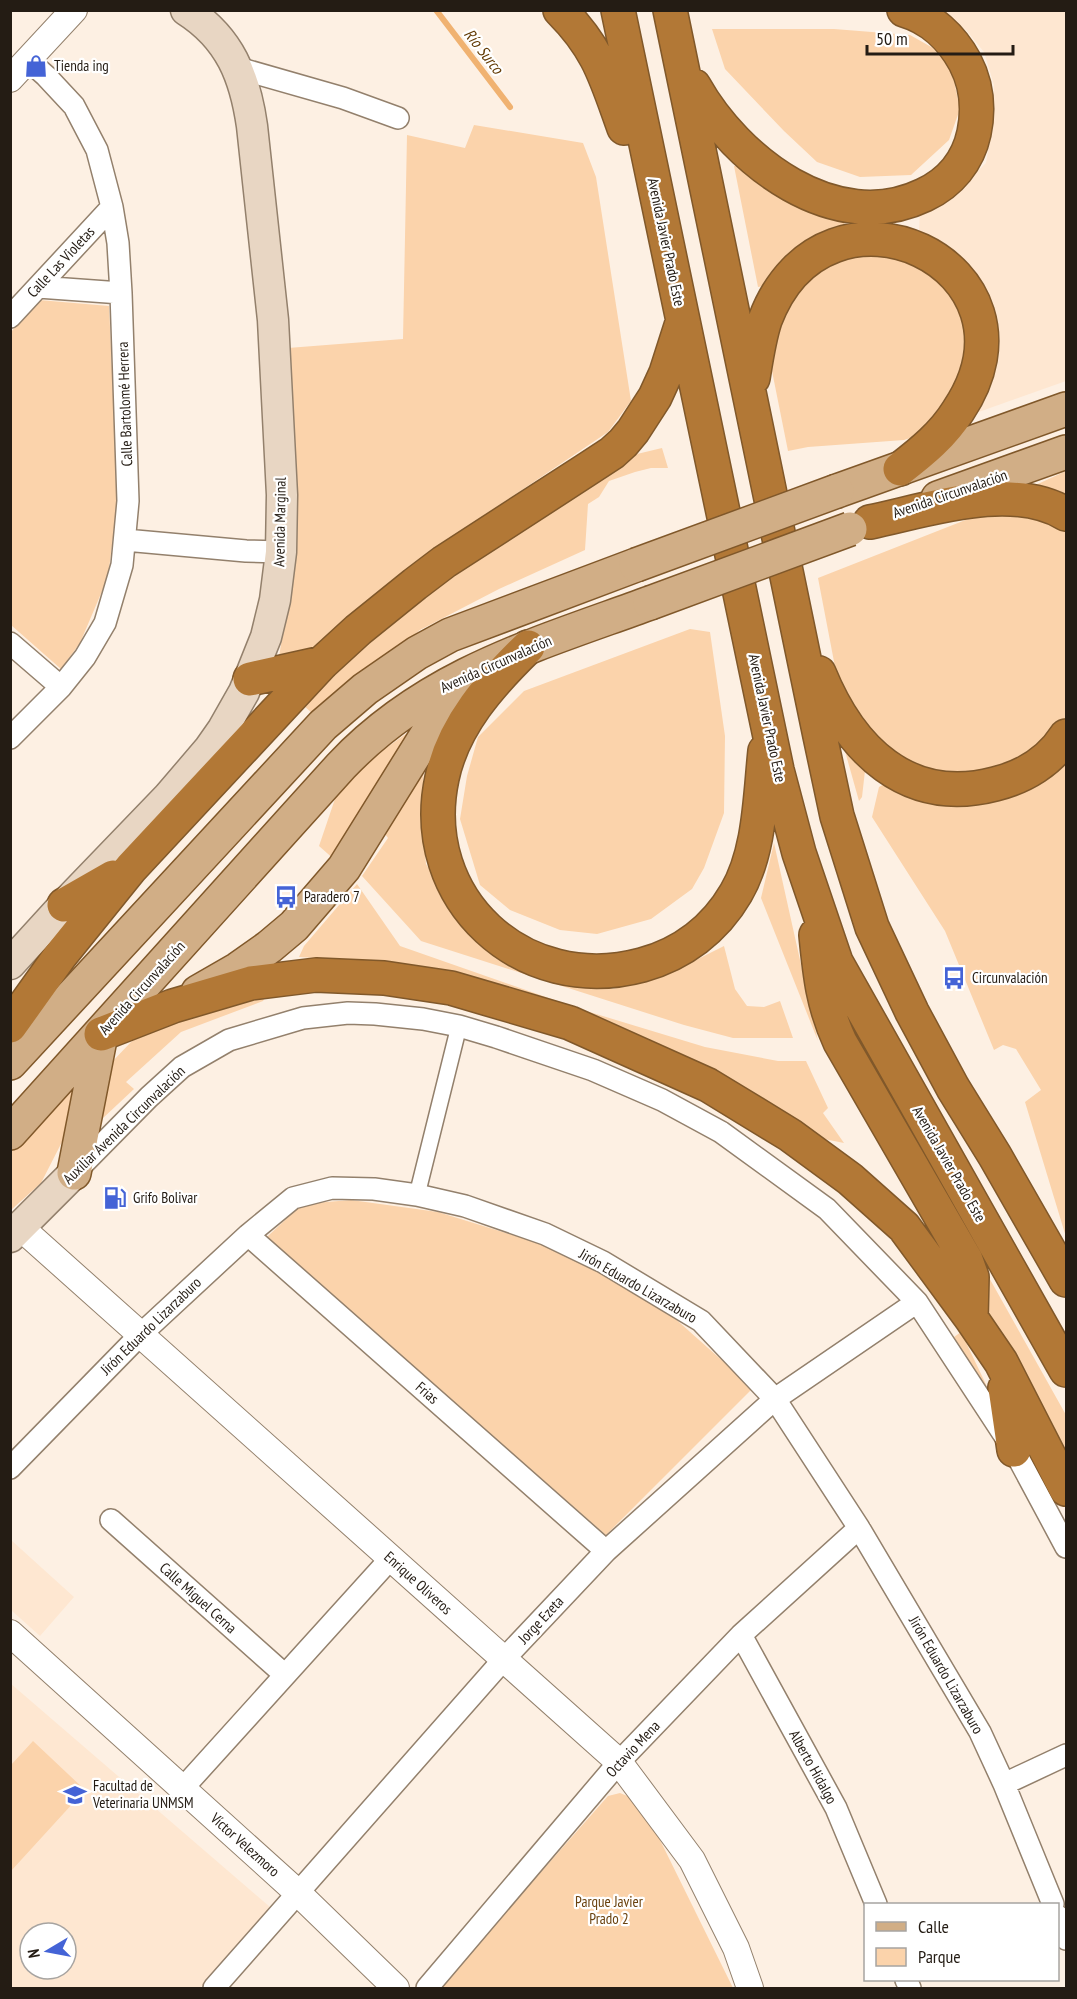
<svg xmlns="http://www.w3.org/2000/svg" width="1077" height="1999" viewBox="0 0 1077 1999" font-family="'PT Sans Narrow',sans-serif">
<rect width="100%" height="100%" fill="#fdf0e3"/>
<path fill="#fee7d1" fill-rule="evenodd" d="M943,11h123v370l-90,32 14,-30 3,-37 -3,-49 -27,-38 -18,-16 -26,-11 1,-23 39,-20 27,-26 7,-43 1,-35 -10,-33 -18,-22z
M11,1540l63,57 -34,39 -29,-26z
M10,1683l260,224 -70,81h-189zM30,1933h36v36h-36z"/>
<path fill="#fbd3ab" d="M712,29h122l76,6 39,22 11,52 -11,31 -38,35 -51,2 -43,-15 -33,-31 -59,-62z
M474,125l109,18 13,34 35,224 -23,31 -171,115 -164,148 24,-152 -1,-53 -8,-142 115,-9 4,-204 58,13z
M734,166h5c31,27 64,49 105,56l1,7c-17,6 -37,13 -53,23 -12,9 -19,22 -28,34l-6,1z
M881,249l64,26 25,60 -15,67 -42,35 -9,3 -96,7 -20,4 -20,-100 1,-14 43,-68z
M39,300l70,6 9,191 -10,80 -28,66 -19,26 -50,-44v-293z
M662,448l6,20h-17l-16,4 -26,9 -10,16 -11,7 -3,46 -86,39 -79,41 -106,85 -12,-11 27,-29 111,-94 197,-127z
M1066,471v27l-39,-9z
M1009,507l57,22v187l-5,10 -49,38 -49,11 -46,-7 -50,-32 -31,-64 -18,-94 178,-70z
M690,629l20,3 15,104 -1,77 -20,55 -12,21 -41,30 -54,15 -37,-4 -50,-20 -30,-25 -20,-66 7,-43 11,-39 46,-46z
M414,728l-78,133 -17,-15 17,-50 21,-27z
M843,744l23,18 -4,35 -3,4z
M1066,757v480l-41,-135 16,-12 -25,-41 -13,-4 -9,5 -49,-119 -73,-114 7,-30 9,-5 35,15z
M424,770l-3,35 5,59 30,51 104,65 53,9 57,-16 54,-27 11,43 12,17 17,1 16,-6 13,37h-60l-49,-13 -263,-84 -59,-65 26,-38 -5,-7z
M774,843l44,198 -57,-143z
M357,884l43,62 183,64 122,37 73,14h28l22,47 -5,5 21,30 -25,-5 -404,-169 -85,-10 -31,-2 5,-11z
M270,989l-7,12 -82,31 -55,50 8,7 -48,45 25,-71 20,-21 23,-17z
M82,1074l-18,64 -23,45 -30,27 -1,-58z
M351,1200l87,12 130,40 103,63 82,73 -147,147 -301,-262 -38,-36 35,-33z
M987,1274l79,141v47l-77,-142 -4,-18z
M961,1332l41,86 -48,-81z
M33,1741l52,49 -74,81v-106z
M620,1793l12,5 27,40 74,150h-294l169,-192z"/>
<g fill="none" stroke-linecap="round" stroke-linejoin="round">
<path stroke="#f0b271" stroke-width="6" d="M436,10l74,97"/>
<g stroke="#93806c" stroke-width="18">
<path id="pedestrian" d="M417,1195l42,-169"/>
</g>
<g stroke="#93806c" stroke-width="24">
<path id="minor" d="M238,68l105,30 55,20
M38,287l83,6
M10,317l102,-110
M125,540l121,11 35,1
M10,643l51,44
M10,738l51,-51 24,-30 20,-34 17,-58 6,-64 -7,-208 -3,-50 -6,-36 -15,-57 -23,-44 -28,-30 -18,-16
M76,1171l73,-74 33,-30 47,-27 74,-22 45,-5 27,1 48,5 36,7 37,11 97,33 69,30 59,32 106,77 90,93 97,148 52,97
M248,1235l358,316
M10,1468l130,-133 108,-100 45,-37 39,-10 42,1 43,6 48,11 80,28 58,28 98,59 74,78 84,129 121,204 24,52 49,120
M111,1520l174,155
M741,1635l95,173 40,96
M1004,1784l62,-29
M183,1788l208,-230
M1058,1916l8,23
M906,1980l4,8
M214,1988l290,-329 102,-108 169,-152 142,-97
M427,1988l192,-226 122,-127 118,-107"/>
</g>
<g stroke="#93806c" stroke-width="28">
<path id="tertiary" d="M10,79l64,-69
M20,1227l599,535 73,98 44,88 14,40
M10,1633l287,259 99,96"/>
</g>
<g stroke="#93806c" stroke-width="33">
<path id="secondary" d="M10,964l54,-59 104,-108 41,-48 14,-20 21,-37 22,-55 9,-37 6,-48 1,-57 -9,-175 -21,-194c-7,-49 -22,-88 -66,-116
M10,1237l64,-64"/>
</g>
<g stroke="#80582a" stroke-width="36">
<path id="primary" d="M837,491l229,-82
M938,498l128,-46
M198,992l40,-23 31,-22 25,-21 50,-58 97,-156 26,-29
M10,1063l313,-338 42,-36 52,-36 33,-18 186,-70
M10,1133l331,-367c86,-91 194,-121 309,-163
M74,1173l27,-139"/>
</g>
<g stroke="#80582a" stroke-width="36">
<path id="motorway" d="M560,10c39,39 46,68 64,118
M618,10l159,760 22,83 37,109 230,408
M670,10l150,726 17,80 35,111 40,85 41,76 42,68 71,124
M694,86c42,75 141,152 230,109 26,-12 44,-34 50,-62 5,-24 3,-48 -9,-71 -13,-24 -34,-44 -61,-52
M753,378c3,-19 6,-40 12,-58 61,-162 290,-54 193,91 -15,24 -36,41 -58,58
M870,522c58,-12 141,-41 196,-8
M528,647c-37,36 -75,78 -86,131 -26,121 81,219 200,187 40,-11 73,-36 94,-72 24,-41 24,-95 29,-142
M819,673c31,76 88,134 176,111 29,-7 55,-23 71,-48
M250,679l72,-16
M64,905l49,-28
M816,935c4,41 7,70 24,107l126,218 6,17 -1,41
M10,1026l50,-70 71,-88 191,-205 36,-33 57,-46 29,-22 142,-92 26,-17 11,-10 10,-12 22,-34 11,-24 16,-50
M101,1034l72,-28 78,-23 65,-8 68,3 67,10 119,35 138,62 82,50 60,44 54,48 67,91 30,44 65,127
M1005,1388l9,62"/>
</g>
<use href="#pedestrian" stroke="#fff" stroke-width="15"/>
<use href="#minor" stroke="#fff" stroke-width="21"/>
<use href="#tertiary" stroke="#fff" stroke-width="26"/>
<use href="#secondary" stroke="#e8d6c3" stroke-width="30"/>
<use href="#primary" stroke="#d1ae86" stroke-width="33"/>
<use href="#motorway" stroke="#b27836" stroke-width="33"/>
<g stroke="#80582a" stroke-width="36" stroke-linecap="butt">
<path id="primary-bridge" d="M636,565l201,-74
M650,603l200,-74"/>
</g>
<use href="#primary-bridge" stroke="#d1ae86" stroke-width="33"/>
</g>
<defs>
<g id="shop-bare" transform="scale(1.8)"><path d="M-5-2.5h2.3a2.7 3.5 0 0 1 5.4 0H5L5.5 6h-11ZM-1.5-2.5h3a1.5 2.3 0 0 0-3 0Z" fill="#4463d6" stroke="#fff" stroke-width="2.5" paint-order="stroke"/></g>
<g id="bus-bare" transform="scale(1.8)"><path d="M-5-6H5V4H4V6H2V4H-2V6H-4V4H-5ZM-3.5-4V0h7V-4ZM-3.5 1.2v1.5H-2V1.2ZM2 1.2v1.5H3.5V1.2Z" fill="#4463d6" stroke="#fff" stroke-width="2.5" paint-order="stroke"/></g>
<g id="fuel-bare" transform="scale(1.8)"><path d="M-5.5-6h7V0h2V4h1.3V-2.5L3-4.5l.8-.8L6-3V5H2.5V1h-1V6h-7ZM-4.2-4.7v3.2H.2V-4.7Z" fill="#4463d6" stroke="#fff" stroke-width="2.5" paint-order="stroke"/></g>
<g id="university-bare" transform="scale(1.8)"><path d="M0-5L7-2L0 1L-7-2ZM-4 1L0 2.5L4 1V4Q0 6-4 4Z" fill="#4463d6" stroke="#fff" stroke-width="2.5" paint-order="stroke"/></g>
</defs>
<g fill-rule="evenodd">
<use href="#shop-bare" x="36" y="66"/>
<use href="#bus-bare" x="286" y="897"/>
<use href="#bus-bare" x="954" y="978"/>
<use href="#fuel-bare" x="115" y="1198"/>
<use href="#university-bare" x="75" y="1795"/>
</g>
<g text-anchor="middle" stroke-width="4.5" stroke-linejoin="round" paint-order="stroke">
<g font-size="15" fill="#241c14" stroke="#fff" text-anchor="start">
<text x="54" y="71">Tienda ing</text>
<text x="304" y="902">Paradero 7</text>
<text x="972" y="983">Circunvalación</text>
<text x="133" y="1203">Grifo Bolivar</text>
<text x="93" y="1791">Facultad de<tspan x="93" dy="17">Veterinaria UNMSM</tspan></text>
</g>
<g font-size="15" fill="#241c14" stroke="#fff">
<text transform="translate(666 242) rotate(78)" y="5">Avenida Javier Prado Este</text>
<text transform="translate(61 262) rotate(-47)" y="5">Calle Las Violetas</text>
<text transform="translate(125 404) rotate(-92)" y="5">Calle Bartolomé Herrera</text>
<text transform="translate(950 494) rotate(-19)" y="5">Avenida Circunvalación</text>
<text transform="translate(280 522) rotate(-89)" y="5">Avenida Marginal</text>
<text transform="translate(496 664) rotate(-24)" y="5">Avenida Circunvalación</text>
<text transform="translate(767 718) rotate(78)" y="5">Avenida Javier Prado Este</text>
<text transform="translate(142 988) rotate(-48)" y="5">Avenida Circunvalación</text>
<text transform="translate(124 1125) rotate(-44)" y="5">Auxiliar Avenida Circunvalación</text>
<text transform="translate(949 1164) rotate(60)" y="5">Avenida Javier Prado Este</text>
<text transform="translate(638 1286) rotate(30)" y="5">Jirón Eduardo Lizarzaburo</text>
<text transform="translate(151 1326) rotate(-44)" y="5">Jirón Eduardo Lizarzaburo</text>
<text transform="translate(427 1393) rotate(41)" y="5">Frias</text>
<text transform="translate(418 1583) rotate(42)" y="5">Enrique Oliveros</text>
<text transform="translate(198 1598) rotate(42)" y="5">Calle Miguel Cerna</text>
<text transform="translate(541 1620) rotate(-47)" y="5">Jorge Ezeta</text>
<text transform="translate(946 1675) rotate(60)" y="5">Jirón Eduardo Lizarzaburo</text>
<text transform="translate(633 1749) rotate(-47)" y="5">Octavio Mena</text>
<text transform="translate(813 1767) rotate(61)" y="5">Alberto Hidalgo</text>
<text transform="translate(245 1845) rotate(42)" y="5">Víctor Velezmoro</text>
</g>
<g font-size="15" fill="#6a420f" stroke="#fff">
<text x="609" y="1907">Parque Javier<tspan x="609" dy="17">Prado 2</tspan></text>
</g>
<g font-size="16" font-style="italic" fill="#633b05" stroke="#fff">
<text transform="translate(484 51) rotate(52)" y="6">Río Surco</text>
</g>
</g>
<rect width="1077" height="1999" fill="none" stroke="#241c14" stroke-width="24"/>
<rect x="864" y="1903" width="195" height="78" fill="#ffffff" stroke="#a7a4a1" stroke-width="1.5"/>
<rect x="876" y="1922" width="30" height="9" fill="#d1ae86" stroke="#a7a4a1" stroke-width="1.5"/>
<text x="918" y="1933" font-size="18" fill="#241c14">Calle</text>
<rect x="876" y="1948" width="30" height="18" fill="#fbd3ab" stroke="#a7a4a1" stroke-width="1.5"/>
<text x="918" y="1963" font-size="18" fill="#241c14">Parque</text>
<g transform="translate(48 1951) rotate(260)"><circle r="28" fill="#ffffff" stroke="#a7a4a1" stroke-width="1.5"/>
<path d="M0-4.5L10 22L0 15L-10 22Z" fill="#4463d6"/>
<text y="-9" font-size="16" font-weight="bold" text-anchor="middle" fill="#241c14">N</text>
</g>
<path d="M867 45v9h146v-9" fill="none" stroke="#241c14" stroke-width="3"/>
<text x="876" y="45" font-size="18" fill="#241c14" stroke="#ffffff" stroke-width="4.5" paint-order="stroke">50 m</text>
</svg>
